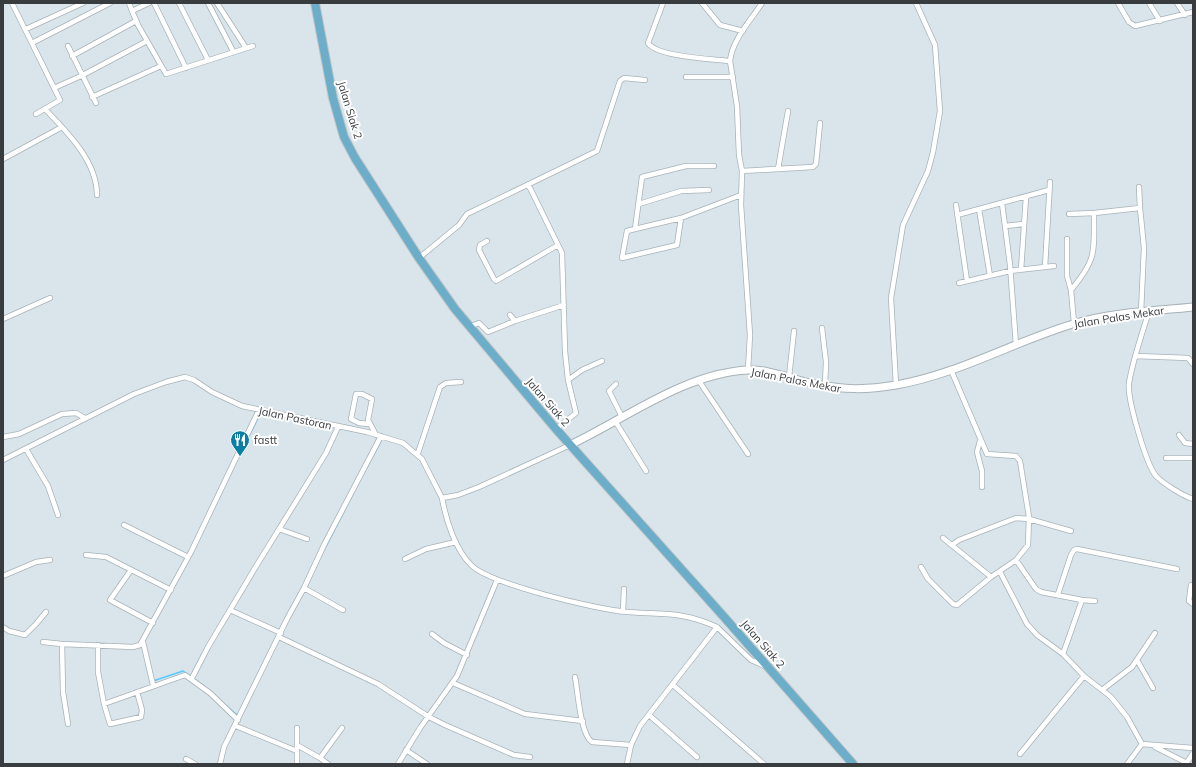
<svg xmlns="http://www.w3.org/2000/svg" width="1196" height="767" viewBox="0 0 1196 767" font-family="Mulish,sans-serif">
<rect width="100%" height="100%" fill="#d9e5eb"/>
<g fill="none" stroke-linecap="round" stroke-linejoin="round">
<path stroke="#58cbfd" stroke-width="1.5" d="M250,434l9,-18
M366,469l16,-30
M320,558l34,-66
M196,680l8,6
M153,681l30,-10 6,4
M223,703l13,11"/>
<g stroke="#a7b3b8" stroke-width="6">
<path id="minor" d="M12,3l48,97 -24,14
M129,3l3,8
M149,3l-17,8 6,14 28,49 87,-28
M154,3l32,65
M179,3l29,57
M208,3l25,48
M217,3l29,45
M663,3l-13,35 -2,5c9,14 65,16 82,18
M702,3l18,22 23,6
M1118,3l11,19 6,4 58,-14
M1149,3l11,18
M1177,3l8,12
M26,29l57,-26
M32,43l78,-40
M68,46l28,57
M72,56l64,-35
M686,77h47
M54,88l27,-12 66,-35
M92,97l69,-31
M45,109c22,23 52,52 52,86
M3,159l59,-32
M714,166h-28l-44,11 -7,52 46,-11 60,-23
M778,169l10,-58
M742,171l71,-4 3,-3 4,-41
M527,185l70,-34 23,-70 4,-3 21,2
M1139,187l1,21
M1002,203l8,62 6,80
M639,204l42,-13 28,-1
M956,205l11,76
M979,209l11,67
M1094,213l46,-5 4,40 -3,64
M1069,214l25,-1c0,39 3,46 -23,77l3,33
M957,215l92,-25
M1005,226l19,-2
M635,229l-8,2 -5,27 55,-13 4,-27
M1067,239v37l4,14
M487,241l-7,4 -1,5 15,29 2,2 62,-36
M419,258l40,-33 8,-11 60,-29 3,3 32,65 3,98 3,29 8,33 -20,16
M1045,267l5,-85
M1021,270l5,-73
M959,283l51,-12 44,-5
M1149,311c-7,23 -16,48 -20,72 -2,16 17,81 27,93 8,8 27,20 37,23
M510,315l5,6 49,-16
M3,319l47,-21
M469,327l10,-4 9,9 27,-11
M822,328l4,34 -1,24
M1136,356l52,2 5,6
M748,370l2,-35 -9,-130 1,-34 -3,-16 -2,-49 -7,-45c2,-21 21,-41 32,-58
M789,377l5,-46
M568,380l14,-10 20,-9
M699,381l49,73
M616,384l-7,7 13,26
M896,385l-5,-87 12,-73 25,-54 5,-19 7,-41 -5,-66 -19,-42
M615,421l31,50
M369,424l-10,-1 -8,-4 5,-25h6l10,5 -4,21 8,15
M1179,435l6,8 8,1
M3,437l16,-3 43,-20 14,-1 9,5
M980,441l-3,11 5,19v16
M26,449l22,37 10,29
M418,453l22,-66 6,-4 15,-1
M1166,458h27
M3,460l131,-66 32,-12 19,-5 9,3 18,12 30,14 125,26 36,11 19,16 20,39 16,-3 21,-8 91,-42
M442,498c4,22 13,51 29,67 19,19 127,45 157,47 35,3 54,-1 89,15l-77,99 -9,19 -4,19
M124,525l64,32
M279,529l28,10
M943,538l48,39
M952,545l7,-5 57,-22 13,1 42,12
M86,555l20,2 65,33
M405,559l21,-10 30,-7
M1016,560l20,29 5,3 41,8 -19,54
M921,567l7,12 25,25 4,1 34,-28 25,-17 12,-15 1,-28 -9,-56 -4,-5 -29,-2 -36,-84
M131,570l-21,30 43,23
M1000,572l27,52 10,11 26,19 21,22 27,21 16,20 15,27 -15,20
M3,576l33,-14 14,-2
M1191,585l-2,16 4,3
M304,588l39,22
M1058,594l13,-39 3,-5 3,-1 100,20
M1082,600l13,1
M230,610l51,23
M623,611l1,-22
M3,627l6,4 16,4 11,-11 10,-12
M717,627l34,33 16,7
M432,634l12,9 23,12
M279,637l99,47 51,33 16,8 69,30 16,2
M43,642l19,2
M143,642l10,43
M98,645v27l6,32 81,-29 25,18 28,27
M1137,660l16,28
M575,677c3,14 5,57 17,65l39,3
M192,678l16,-31 47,-79 71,-115 12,-26
M453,683l72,31 58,7
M673,685l91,79
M1102,690l30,-23 23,-34
M104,704l6,20 31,-7 1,-7 -5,-18
M649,715l48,42
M68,724l-5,-32 -1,-48 71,3 7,-2 51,-93 68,-142
M236,726l61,25
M1142,744l51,4
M297,745l23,13
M1155,747l32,16
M406,750l21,14
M1020,754l64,-78
M186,759l9,5
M220,764l4,-17 63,-128 17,-31 20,-43 57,-109
M297,764v-36
M328,764l-8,-6 22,-30
M398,764l22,-36 37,-52 40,-96
M1186,764l7,-11"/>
</g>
<g stroke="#a7b3b8" stroke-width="9">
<path id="secondary" d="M570,445c55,-26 115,-72 178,-75 22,-1 45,10 67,14 29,6 52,6 81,1 63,-11 119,-44 180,-62 37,-11 79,-12 117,-16"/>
</g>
<g stroke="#c3c4c5" stroke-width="10">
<path id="trunk" d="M315,3l18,95 11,39 11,21 64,100 36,51 101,120 169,189 128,146"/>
</g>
<use href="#minor" stroke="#fff" stroke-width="4.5"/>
<use href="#secondary" stroke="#fff" stroke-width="7"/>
<use href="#trunk" stroke="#6caeca" stroke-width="8"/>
</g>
<defs>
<g id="restaurant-pin" transform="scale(1)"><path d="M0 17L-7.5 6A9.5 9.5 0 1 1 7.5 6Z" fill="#0a7ea5" stroke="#fff"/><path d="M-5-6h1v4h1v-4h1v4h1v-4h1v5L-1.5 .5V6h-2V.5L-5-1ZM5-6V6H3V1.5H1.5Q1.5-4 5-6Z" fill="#fff"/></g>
</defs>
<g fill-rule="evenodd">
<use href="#restaurant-pin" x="240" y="440"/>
</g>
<g text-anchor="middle" stroke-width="4" stroke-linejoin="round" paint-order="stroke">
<g font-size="11" fill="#383c3f" stroke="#fff">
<text transform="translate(350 110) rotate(73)" y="4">Jalan Siak 2</text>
<text transform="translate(1119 317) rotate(-9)" y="4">Jalan Palas Mekar</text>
<text transform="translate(796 380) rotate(11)" y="4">Jalan Palas Mekar</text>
<text transform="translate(548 402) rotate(49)" y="4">Jalan Siak 2</text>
<text transform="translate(295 418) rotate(12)" y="4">Jalan Pastoran</text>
<text transform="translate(763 644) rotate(49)" y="4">Jalan Siak 2</text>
</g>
<g font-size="11" fill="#383c3f" stroke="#fff" text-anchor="start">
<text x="254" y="444">fastt</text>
</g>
</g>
<rect width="1196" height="767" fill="none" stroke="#383c3f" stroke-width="8"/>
</svg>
